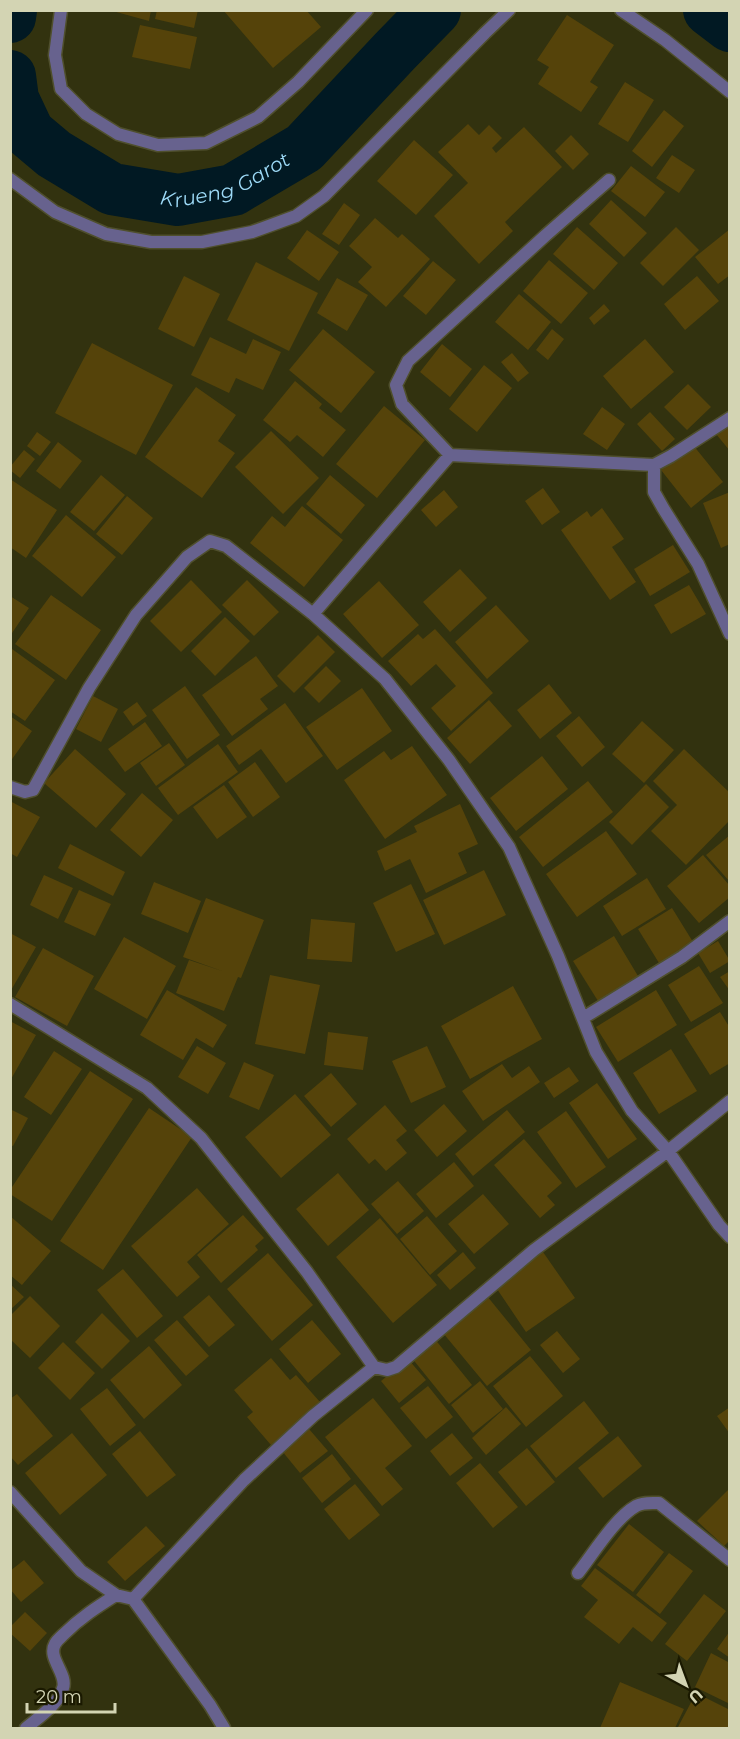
<svg xmlns="http://www.w3.org/2000/svg" width="740" height="1739" viewBox="0 0 740 1739" font-family="Montserrat,sans-serif">
<rect width="100%" height="100%" fill="#32320f"/>
<g fill="none" stroke-linecap="round" stroke-linejoin="round">
<g stroke="#011923" stroke-width="52">
<path d="M709,10l21,16"/>
<path d="M10,17l1,-7"/>
<path id="s1" d="M10,76l3,23 16,34 25,21 58,35 66,11 55,-10 71,-42 91,-97 40,-41"/>
</g>
</g>
<path fill="#55430a" d="M109,10h42l-2,11z
M157,10h41l-4,18 -39,-9z
M223,10h83l15,17 -48,41z
M567,15l47,30 -24,37 8,5 -17,25 -43,-28 11,-17 -12,-7z
M140,25l57,12 -7,32 -58,-12z
M625,82l29,18 -26,42 -30,-18z
M664,110l20,16 -32,41 -20,-16z
M468,124l11,11 10,-10 13,13 -10,10 4,5 28,-26 38,40 -57,55 8,9 -34,33 -45,-48 34,-33 -30,-31z
M571,135l18,19 -16,16 -18,-19z
M414,140l39,35 -37,40 -39,-34z
M672,155l23,15 -16,23 -23,-15z
M631,166l34,26 -20,25 -34,-26z
M611,200l36,33 -23,24 -35,-33z
M344,203l16,12 -21,30 -17,-11z
M375,218l23,20 4,-4 28,25 -44,48 -28,-25 14,-15 -23,-21z
M577,227l41,36 -24,27 -41,-36z
M676,227l23,23 -36,36 -23,-23z
M730,229v46l-12,9 -23,-27z
M307,230l32,22 -20,29 -32,-23z
M549,260l39,33 -27,31 -38,-33z
M433,261l23,19 -30,35 -23,-19z
M256,262l62,31 -29,58 -62,-31z
M184,276l36,18 -26,53 -36,-18z
M697,276l22,25 -34,29 -21,-26z
M337,278l31,17 -21,36 -30,-18z
M519,294l32,28 -23,28 -33,-28z
M604,304l6,7 -16,14 -5,-7z
M323,329l52,43 -34,41 -52,-43z
M552,329l12,10 -16,21 -12,-10z
M210,337l36,17 7,-15 28,13 -18,38 -27,-12 -7,15 -38,-18z
M645,339l29,33 -43,37 -28,-33z
M92,343l81,42 -37,70 -81,-42z
M442,344l30,25 -22,28 -30,-25z
M512,353l17,20 -11,9 -17,-20z
M484,365l28,23 -35,44 -28,-23z
M295,381l27,23 -3,4 27,22 -23,27 -26,-22 -7,7 -27,-22z
M688,384l23,23 -24,23 -23,-23z
M196,387l40,28 -18,26 17,12 -33,45 -57,-41z
M384,406l41,34 -48,58 -41,-34z
M602,407l23,17 -18,26 -24,-16z
M650,412l25,27 -13,12 -25,-27z
M730,424v27l-14,-17z
M271,431l48,47 -36,36 -48,-47z
M37,432l14,10 -11,14 -13,-10z
M58,442l24,19 -22,28 -24,-18z
M693,445l30,37 -32,26 -30,-38z
M24,450l11,9 -15,19 -10,-8v-3z
M101,475l24,20 -31,36 -24,-19z
M330,475l35,30 -24,29 -35,-30z
M10,479l47,31 -31,48 -16,-11z
M543,488l17,24 -18,13 -17,-24z
M444,490l14,17 -22,20 -15,-17z
M730,492v52l-9,4 -18,-45z
M127,496l26,22 -31,37 -26,-21z
M302,506l41,34 -39,47 -54,-44 22,-27 13,11z
M602,508l22,31 -12,8 24,35 -26,18 -49,-70 26,-19 4,6z
M66,515l50,42 -34,40 -50,-41z
M673,545l17,27 -40,24 -16,-27z
M460,569l27,29 -37,34 -27,-30z
M191,580l31,32 -41,40 -31,-31z
M247,580l32,32 -25,24 -32,-31z
M379,581l40,44 -37,33 -39,-44z
M689,585l17,29 -35,20 -17,-29z
M51,595l50,35 -35,50 -51,-36z
M10,596l19,12 -19,28z
M496,605l33,36 -42,38 -32,-37z
M225,617l25,24 -35,35 -24,-25z
M435,629l58,64 -42,38 -20,-23 25,-22 -20,-22 -25,22 -23,-25 30,-27 5,5z
M318,635l17,17 -41,41 -17,-17z
M12,649l43,31 -30,41 -15,-10z
M256,656l22,30 -18,13 8,10 -36,27 -30,-41z
M326,666l15,15 -22,22 -15,-15z
M549,684l23,29 -32,26 -23,-29z
M185,686l35,49 -33,24 -35,-49z
M362,688l30,43 -55,39 -31,-43z
M93,696l25,13 -17,33 -25,-13z
M489,700l23,26 -42,38 -23,-26z
M137,702l10,14 -14,10 -10,-14z
M285,703l38,53 -37,27 -25,-34 -22,16 -13,-19z
M10,716l22,15 -22,31z
M579,716l26,31 -23,20 -26,-31z
M642,721l32,29 -30,33 -32,-29z
M145,722l17,24 -37,26 -17,-23z
M169,743l16,22 -29,21 -16,-23z
M218,744l20,28 -60,43 -20,-27z
M412,746l35,49 -62,44 -41,-59 40,-29 7,9z
M75,749l51,45 -30,34 -52,-45z
M684,749l46,44v27l-44,45 -35,-34 26,-26 -24,-24z
M542,756l26,33 -52,42 -26,-33z
M255,762l25,35 -27,20 -25,-35z
M588,781l25,31 -70,55 -24,-30z
M646,784l23,23 -37,38 -23,-23z
M224,785l23,32 -30,22 -24,-32z
M142,793l31,27 -32,37 -31,-27z
M10,801l30,16 -23,40 -7,-4z
M460,804l18,40 -20,9 9,20 -41,20 -16,-34 -25,12 -8,-20 40,-19 -3,-6z
M606,831l31,43 -60,43 -31,-43z
M730,835v47l-24,-27z
M70,844l55,28 -12,24 -55,-28z
M703,855l27,31v11l-31,26 -32,-37z
M484,870l22,45 -62,30 -21,-45z
M44,875l29,13 -15,31 -28,-14z
M647,878l19,31 -44,27 -19,-30z
M154,882l47,19 -13,32 -47,-19z
M411,884l24,50 -39,18 -23,-49z
M79,890l32,14 -16,32 -31,-14z
M206,898l58,22 -23,58 -3,-1 -14,34 -48,-18 13,-33 33,11 -39,-14z
M672,908l21,34 -34,21 -21,-34z
M311,919l44,4 -3,39 -45,-3z
M10,933l26,14 -26,45z
M614,936l24,40 -40,25 -25,-40z
M124,937l52,29 -29,53 -53,-30z
M718,941l12,20 -20,12 -12,-20z
M43,948l51,28 -27,50 -52,-29z
M699,966l24,37 -32,19 -23,-37z
M730,971v20l-10,-14z
M270,975l50,10 -15,69 -50,-10z
M513,986l29,53 -72,40 -29,-53z
M167,990l60,35 -14,23 -17,-10 -13,22 -43,-25z
M656,990l21,35 -59,37 -22,-35z
M720,1012l10,16v35l-20,12 -26,-41z
M10,1021l26,14 -26,46z
M328,1032l40,5 -5,33 -39,-5z
M197,1046l29,17 -18,31 -30,-17z
M427,1046l19,41 -35,16 -19,-42z
M671,1049l26,42 -38,23 -26,-41z
M54,1051l28,18 -31,46 -27,-18z
M244,1062l30,13 -15,35 -30,-13z
M502,1064l10,14 17,-12 11,16 -57,39 -21,-30z
M569,1067l10,14 -25,17 -10,-15z
M90,1071l43,28 -81,122 -42,-27v-4z
M331,1073l26,31 -26,23 -27,-31z
M597,1083l40,56 -29,20 -39,-56z
M295,1094l36,41 -50,43 -36,-41z
M444,1104l23,27 -30,26 -23,-27z
M385,1105l22,26 -11,9 11,13 -21,18 -11,-12 -6,5 -22,-25z
M149,1108l43,29 -89,133 -43,-29z
M10,1109l18,9 -15,28 -3,-1z
M507,1110l18,22 -52,44 -18,-22z
M566,1111l40,56 -30,21 -39,-56z
M524,1139l38,44 -15,13 8,9 -15,13 -46,-53z
M454,1162l20,24 -38,32 -20,-24z
M338,1173l31,37 -41,36 -32,-37z
M398,1181l26,30 -27,23 -26,-30z
M197,1188l32,36 -42,38 13,15 -23,20 -46,-51z
M483,1194l26,30 -35,30 -26,-30z
M243,1215l21,23 -9,8 3,4 -37,33 -24,-28z
M10,1216l41,35 -29,34 -12,-10z
M427,1216l30,35 -27,24 -30,-36z
M380,1218l57,67 -44,38 -57,-66z
M463,1252l13,16 -26,22 -13,-15z
M543,1252l32,46 -49,34 -31,-46z
M268,1253l45,52 -41,36 -45,-52z
M123,1269l40,47 -26,22 -40,-48z
M10,1284l14,13 -14,13z
M209,1295l26,30 -26,22 -26,-30z
M30,1296l30,30 -30,32 -20,-19v-23z
M487,1296l44,54 -44,36 -44,-53z
M102,1313l28,28 -28,28 -27,-27z
M177,1320l32,36 -23,20 -32,-36z
M312,1320l29,34 -33,29 -29,-34z
M557,1331l23,28 -17,14 -23,-28z
M434,1338l38,47 -23,19 -38,-47z
M63,1342l32,31 -25,27 -32,-32z
M149,1346l33,39 -38,34 -34,-39z
M530,1356l33,40 -37,31 -33,-41z
M271,1358l19,22 6,-5 24,27 -49,43 -24,-28 6,-5 -19,-22z
M408,1359l18,21 -27,23 -18,-22z
M480,1381l23,28 -30,24 -22,-28z
M428,1386l25,31 -27,22 -26,-31z
M107,1388l29,37 -26,21 -30,-37z
M17,1394l36,42 -35,29 -8,-9v-57z
M373,1398l39,48 -27,22 18,21 -21,17 -57,-69z
M584,1401l25,32 -53,45 -26,-32z
M506,1407l15,17 -35,31 -14,-17z
M730,1407v27l-13,-18z
M309,1429l19,22 -28,22 -18,-22z
M140,1431l36,44 -29,22 -35,-43z
M72,1433l35,42 -47,40 -35,-42z
M452,1433l21,25 -23,18 -20,-25z
M618,1436l24,30 -39,32 -25,-30z
M527,1448l28,34 -29,24 -28,-34z
M332,1454l19,25 -29,24 -20,-25z
M480,1463l38,44 -25,21 -37,-45z
M355,1484l25,31 -31,25 -25,-31z
M730,1488v52l-6,6 -27,-25z
M629,1524l35,28 -31,40 -36,-27z
M146,1526l19,20 -40,35 -18,-19z
M669,1553l24,18 -33,43 -24,-19z
M24,1560l20,23 -23,19 -11,-13v-18z
M595,1568l72,55 -15,19 -19,-15 -14,17 -35,-27 14,-17 -17,-14z
M704,1594l22,17 -39,50 -22,-17z
M25,1612l22,21 -17,18 -20,-18v-6z
M730,1631v27l-13,-9z
M711,1653l19,10v41l-35,-17z
M620,1682l64,27 -9,19h-75z
M696,1693l34,17v18l-52,-1z"/>
<g fill="none" stroke-linecap="round" stroke-linejoin="round">
<g stroke="#4f4f2d" stroke-width="15">
<path id="minor" d="M61,10l-6,45 6,34 25,25 32,20 40,11 48,-2 52,-26 40,-35 69,-72
M621,10l44,30 65,52
M10,179l45,33 51,22 45,8h51l50,-10 44,-16 28,-20 161,-163 24,-23
M609,180l-63,55 -138,126 -12,24 6,19 48,51 204,10 17,-9 59,-38
M654,465v27l9,16 35,56 32,70
M313,614l137,-159
M10,787l15,5 8,-2 56,-102 47,-73 51,-58 23,-16 16,5 87,68 72,65 64,81 60,87 49,109 38,96 36,59 36,40 51,74 11,12
M10,1004l137,84 54,50 106,134 67,95 13,3 9,-3 138,-117 134,-99 62,-50
M583,1018l99,-61 48,-36
M10,1492l71,79 35,24 17,4 77,106 14,23
M578,1573c15,-19 37,-55 58,-67 7,-4 15,-3 23,-3l71,57
M133,1599l111,-119 69,-64 61,-49
M26,1728c12,-10 33,-24 37,-40 5,-14 -16,-30 -8,-44 2,-4 6,-7 9,-10 16,-16 33,-27 52,-39"/>
</g>
<use href="#minor" stroke="#67628e" stroke-width="12"/>
</g>
<g text-anchor="middle" stroke-width="5" stroke-linejoin="round" paint-order="stroke">
<g font-size="20" font-style="italic" fill="#9ddaf7" stroke="#1a1900">
<text dy="7" stroke="none"><textPath href="#s1" startOffset="279">Krueng Garot</textPath></text>
</g>
</g>
<rect width="740" height="1739" fill="none" stroke="#d3d4b3" stroke-width="24"/>
<g transform="translate(686 1685) rotate(139)" stroke="#1a1900" stroke-width="4.5" paint-order="stroke">
<path d="M0-4.5L10 22L0 15L-10 22Z" fill="#d3d4b3"/>
<text y="-9" font-size="16" font-weight="bold" text-anchor="middle" fill="#d3d4b3">U</text>
</g>
<path d="M27 1703v9h88v-9" fill="none" stroke="#d3d4b3" stroke-width="3"/>
<text x="36" y="1703" font-size="18" fill="#d3d4b3" stroke="#1a1900" stroke-width="4.5" paint-order="stroke">20 m</text>
</svg>
